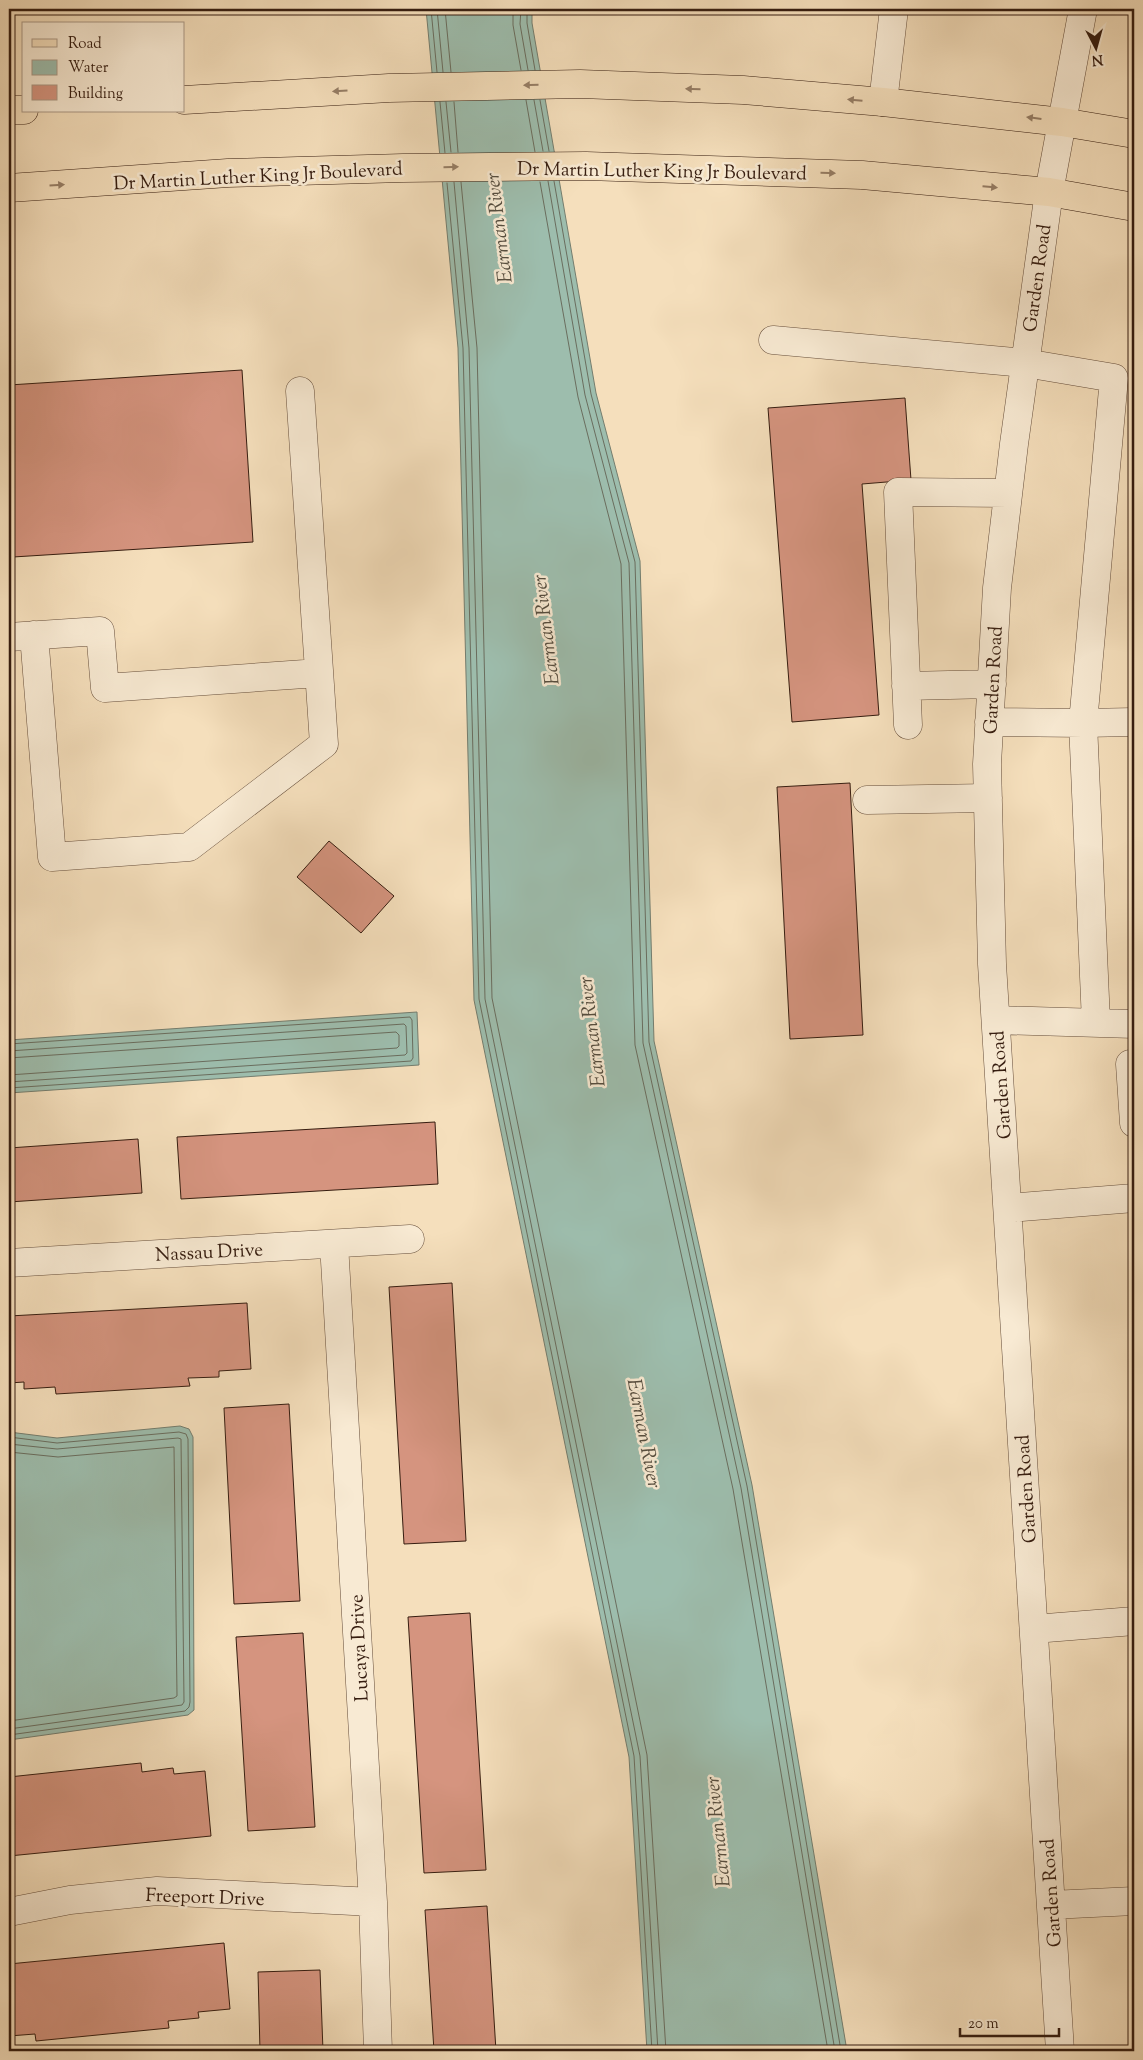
<svg xmlns="http://www.w3.org/2000/svg" width="1143" height="2060" viewBox="0 0 1143 2060" font-family="'Sorts Mill Goudy',serif">
<rect width="100%" height="100%" fill="#f5dfbc"/>
<filter id="stains"><feTurbulence type="fractalNoise" baseFrequency=".004" numOctaves="4"/><feColorMatrix values="0 0 0 0 .2 0 0 0 0 .09 0 0 0 0 .02 0 0 0 .5 -.17"/></filter>
<radialGradient id="worn" r=".72"><stop offset=".6" stop-color="#630" stop-opacity="0"/><stop offset="1" stop-color="#630" stop-opacity=".3"/></radialGradient>
<path fill="#9dbdad" stroke="#747d6e" d="M426,9h106v14l64,370 44,168 14,480 98,444 95,566h-200l-18,-294 -155,-757 -16,-652z
M417,1012l2,53 -410,28v-53z
M180,1426l9,3 4,8 1,273 -6,5 -179,25v-308l48,6z"/>
<g fill="none" stroke-linecap="round" stroke-linejoin="round">
<path stroke="#6a6d5e" stroke-width="1" d="M431,9l6,63
M437,9l6,63
M445,9l6,63
M513,9v16l8,45
M521,9l-1,15 8,46
M527,9v14l8,47
M526,100l9,52
M534,100l9,51
M540,100l9,51
M440,102l5,51
M446,102l5,50
M454,102l4,50
M548,181l37,214 44,168 14,480 98,445 94,563
M554,181l37,213 44,168 14,480 98,444 94,565
M454,182l15,166 16,651 155,757 18,295
M461,182l16,166 15,650 155,757 19,296
M540,182l38,215 43,167 14,481 98,444 95,562
M447,183l16,165 16,651 155,757 18,295
M9,1044l401,-27 2,3 1,38 -2,3 -402,27
M9,1051l395,-27 2,2 1,27 -2,2 -396,27
M9,1058l387,-26 3,3v11l-2,2 -388,27
M9,1437l48,6 122,-11 7,2 2,5 2,263 -1,5 -4,4 -176,24
M9,1444l48,5 121,-11 3,1 3,263 -2,3 -173,24
M9,1452l49,5 116,-10 3,249 -3,2 -165,23"/>
</g>
<path fill="#d5947f" stroke="#361d10" d="M242,370l11,172 -240,15 -4,-60v-112z
M905,398l6,82 -49,4 17,231 -87,7 -24,-314z
M1129,772h5v82z
M850,783l13,252 -73,4 -13,-252z
M329,841l65,55 -33,37 -64,-56z
M435,1122l3,62 -257,15 -4,-62z
M138,1139l4,54 -133,9v-54z
M452,1283l14,258 -62,3 -15,-257z
M247,1303l4,66 -32,2v6l-31,1 2,8 -134,8 -1,-7 -31,2v-7l-15,1v-67z
M289,1404l11,197 -66,3 -10,-196z
M470,1613l16,257 -62,3 -16,-256z
M303,1633l12,194 -67,4 -12,-194z
M141,1763l1,9 31,-4 1,6 31,-3 6,65 -202,20v-79z
M487,1906l9,145h-62l-9,-141z
M224,1943l6,66 -32,3 1,6 -31,3 1,7 -133,13 -1,-7 -26,2v-72z
M320,1970l3,81h-63l-2,-79z"/>
<g fill="none" stroke-linecap="round" stroke-linejoin="round">
<g stroke="#664e3b" stroke-width="29">
<path id="minor" d="M883,102l11,-93
M773,340l252,23 89,15 -31,345 -94,-1
M34,635l18,222 137,-10 135,-103 -24,-353
M9,637l91,-6 5,57 214,-15
M906,686l86,-2
M908,725l-10,-233 110,1
M867,800l121,-2
M996,1020l138,4
M1096,1022l-13,-299 51,-1
M1130,1064l4,59
M1008,1208l126,-10
M334,1244l39,658 5,149
M9,1263l401,-24
M1034,1629l100,-8
M1051,1905l83,-4
M9,1912l61,-12 87,-9 216,11
M1060,2051l-68,-1087 -5,-200 10,-176 17,-144 35,-252 34,-183"/>
</g>
<g stroke="#361d10" stroke-width="29">
<path id="major" d="M184,100l205,-12 191,-4 163,6 140,12 179,20 72,12
M9,110h15
M9,188l219,-15 175,-5 183,-2 276,9 187,17 85,15"/>
</g>
<use href="#minor" stroke="#f8ead3" stroke-width="28"/>
<use href="#major" stroke="#f5dfbc" stroke-width="28"/>
</g>
<defs><path id="oneway-solid" d="M-6-.8H1V-3.2L6.5 0L1 3.2V.8H-6Z" transform="scale(1.25)"/></defs>
<g fill="#967e66">
<use href="#oneway-solid" transform="translate(531 85) rotate(179)"/>
<use href="#oneway-solid" transform="translate(693 89) rotate(-178)"/>
<use href="#oneway-solid" transform="translate(340 91) rotate(177)"/>
<use href="#oneway-solid" transform="translate(855 100) rotate(-175)"/>
<use href="#oneway-solid" transform="translate(1034 118) rotate(-173)"/>
<use href="#oneway-solid" transform="translate(451 167) rotate(-1)"/>
<use href="#oneway-solid" transform="translate(828 173) rotate(2)"/>
<use href="#oneway-solid" transform="translate(57 185) rotate(-4)"/>
<use href="#oneway-solid" transform="translate(990 187) rotate(5)"/>
</g>
<g text-anchor="middle" stroke-width="5" stroke-linejoin="round" paint-order="stroke">
<g font-size="19" fill="#361d10" stroke="#f8ead3">
<text transform="translate(662 170) rotate(1)" y="7">Dr Martin Luther King Jr Boulevard</text>
<text transform="translate(258 175) rotate(-3)" y="7">Dr Martin Luther King Jr Boulevard</text>
<text transform="translate(1036 278) rotate(-82)" y="7">Garden Road</text>
<text transform="translate(992 680) rotate(-87)" y="7">Garden Road</text>
<text transform="translate(1000 1085) rotate(-94)" y="7">Garden Road</text>
<text transform="translate(209 1251) rotate(-3)" y="7">Nassau Drive</text>
<text transform="translate(1025 1489) rotate(-94)" y="7">Garden Road</text>
<text transform="translate(358 1648) rotate(-93)" y="7">Lucaya Drive</text>
<text transform="translate(1050 1893) rotate(-94)" y="7">Garden Road</text>
<text transform="translate(205 1896) rotate(2)" y="7">Freeport Drive</text>
</g>
<g font-size="20" font-style="italic" fill="#554d3f" stroke="#f8ead3">
<text transform="translate(498 228) rotate(-97)" y="7">Earman River</text>
<text transform="translate(545 630) rotate(-97)" y="7">Earman River</text>
<text transform="translate(591 1032) rotate(-97)" y="7">Earman River</text>
<text transform="translate(645 1433) rotate(79)" y="7">Earman River</text>
<text transform="translate(717 1832) rotate(-96)" y="7">Earman River</text>
</g>
</g>
<rect width="1143" height="2060" fill="none" stroke="#f5dfbc" stroke-width="30"/>
<rect x="10" y="10" width="1123" height="2040" fill="none" stroke="#361d10" stroke-width="2.5"/>
<rect x="15" y="15" width="1113" height="2030" fill="none" stroke="#361d10"/>
<rect x="22" y="22" width="162" height="90" fill="#f8ead3" stroke="#aa9885"/>
<rect x="32" y="39" width="25" height="8" fill="#f5dfbc" stroke="#aa9885"/>
<text x="68" y="48" font-size="15" fill="#361d10">Road</text>
<rect x="32" y="60" width="25" height="15" fill="#9dbdad" stroke="#aa9885"/>
<text x="68" y="72" font-size="15" fill="#361d10">Water</text>
<rect x="32" y="85" width="25" height="15" fill="#d5947f" stroke="#aa9885"/>
<text x="68" y="98" font-size="15" fill="#361d10">Building</text>
<g transform="translate(1096 48) rotate(174)" stroke="#f8ead3" stroke-width="4" paint-order="stroke">
<path d="M0-4L9 19L0 12L-9 19Z" fill="#361d10"/>
<text y="-8" font-size="14" font-weight="bold" text-anchor="middle" fill="#361d10">N</text>
</g>
<path d="M960 2028v8h99v-8" fill="none" stroke="#361d10" stroke-width="2.5"/>
<text x="968" y="2028" font-size="15" fill="#361d10" stroke="#f8ead3" stroke-width="4" paint-order="stroke">20 m</text>
<rect width="100%" height="100%" filter="url(#stains)"/>
<rect width="100%" height="100%" fill="url(#worn)"/>
</svg>
